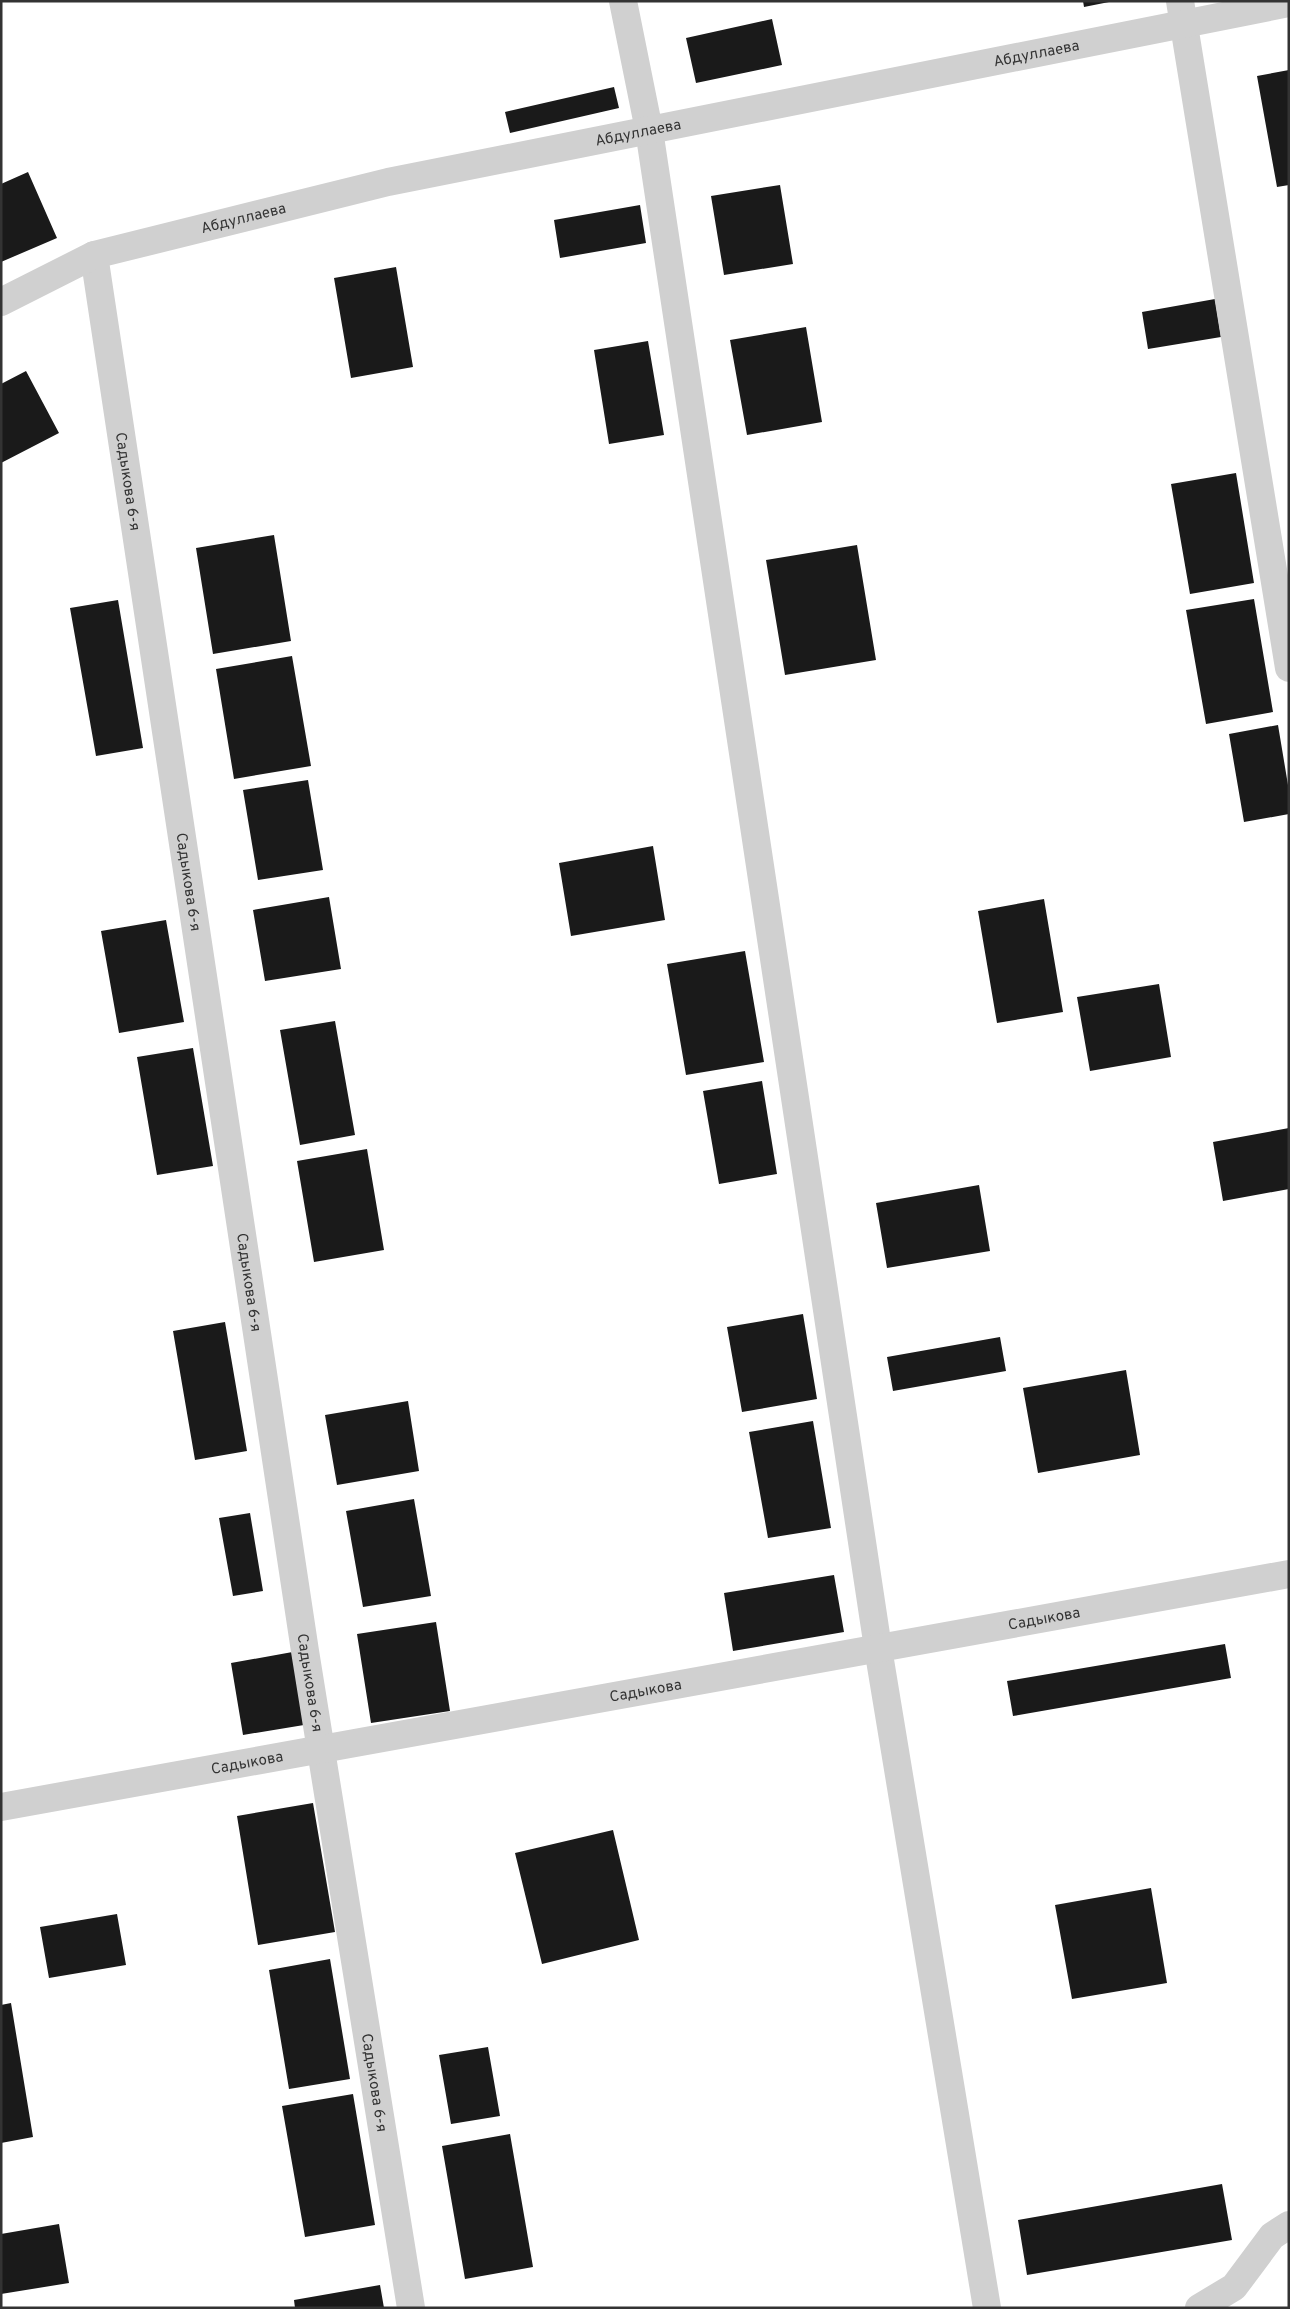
<svg xmlns="http://www.w3.org/2000/svg" width="1290" height="2309" viewBox="0 0 1290 2309" font-family="Overpass,sans-serif">
<rect width="100%" height="100%" fill="#fff"/>
<path fill="#1a1a1a" d="M1083,1h26v1l-25,5z
M772,19l10,46 -86,18 -10,-45z
M1289,70v115l-12,2 -20,-111z
M614,87l5,21 -109,25 -5,-21z
M28,172l29,66 -56,24v-78z
M780,185l13,79 -69,11 -13,-79z
M640,205l6,38 -86,15 -6,-38z
M396,267l17,100 -62,11 -17,-100z
M1215,299l6,38 -73,12 -6,-37z
M806,327l16,95 -75,13 -17,-95z
M648,341l16,94 -55,9 -15,-94z
M26,371l33,62 -58,30v-79z
M1236,473l18,110 -64,11 -19,-110z
M274,535l17,106 -78,13 -17,-106z
M857,545l19,115 -91,15 -19,-115z
M1254,599l19,113 -67,12 -20,-114z
M118,600l25,148 -47,8 -26,-148z
M292,656l19,110 -77,13 -18,-110z
M1278,725l11,66v23l-45,8 -15,-88z
M308,780l15,90 -65,10 -15,-90z
M653,846l12,74 -94,16 -12,-73z
M329,897l12,72 -76,12 -12,-71z
M1044,899l19,113 -66,11 -19,-112z
M166,920l18,102 -65,11 -18,-102z
M745,951l19,111 -78,13 -19,-111z
M1159,984l12,73 -81,14 -13,-74z
M335,1021l20,114 -55,10 -20,-115z
M193,1048l20,118 -56,9 -20,-118z
M762,1081l15,93 -58,10 -16,-93z
M1289,1128v61l-66,12 -10,-59z
M367,1149l17,101 -70,12 -17,-101z
M979,1185l11,66 -103,17 -11,-65z
M803,1314l14,85 -75,13 -15,-85z
M225,1322l22,129 -52,9 -22,-129z
M1000,1337l6,34 -113,20 -6,-34z
M1126,1370l14,85 -102,18 -15,-85z
M408,1401l11,70 -82,14 -12,-70z
M813,1421l18,107 -63,10 -19,-106z
M414,1499l17,97 -68,11 -17,-96z
M250,1513l13,78 -30,5 -14,-78z
M834,1575l10,57 -111,19 -9,-58z
M436,1622l14,89 -79,12 -14,-89z
M1225,1644l6,34 -218,38 -6,-35z
M298,1651l12,73 -67,11 -12,-72z
M313,1803l22,129 -77,13 -21,-129z
M613,1830l26,110 -97,24 -27,-111z
M1151,1888l16,95 -95,16 -17,-94z
M117,1914l9,51 -77,13 -9,-51z
M330,1959l20,120 -61,10 -20,-119z
M11,2003l22,134 -32,6v-138z
M488,2047l12,69 -49,8 -12,-69z
M353,2094l22,131 -70,12 -23,-131z
M510,2134l23,133 -68,12 -23,-133z
M1222,2184l10,56 -205,35 -9,-55z
M59,2224l10,59 -68,11v-60z
M380,2285l4,23h-89l-1,-8z"/>
<g fill="none" stroke-linecap="round" stroke-linejoin="round">
<g stroke="#d0d0d0" stroke-width="28">
<path d="M623,1l26,129 229,1518 109,660"/>
<path d="M1180,1l109,667"/>
<path id="s1" d="M94,255l211,1396 106,657"/>
<path id="s2" d="M1,302l93,-47 294,-73 901,-179"/>
<path id="s3" d="M1,1807l1288,-233"/>
<path d="M1199,2308l35,-21 38,-51 17,-11"/>
</g>
</g>
<g text-anchor="middle" stroke-width="5" stroke-linejoin="round" paint-order="stroke">
<g font-size="15" fill="#333" stroke="#fff">
<text dy="5" stroke="none"><textPath href="#s2" startOffset="1068">Абдуллаева</textPath></text>
<text dy="5" stroke="none"><textPath href="#s2" startOffset="662">Абдуллаева</textPath></text>
<text dy="5" stroke="none"><textPath href="#s2" startOffset="258">Абдуллаева</textPath></text>
<text dy="5" stroke="none"><textPath href="#s1" startOffset="229">Садыкова 6-я</textPath></text>
<text dy="5" stroke="none"><textPath href="#s1" startOffset="634">Садыкова 6-я</textPath></text>
<text dy="5" stroke="none"><textPath href="#s1" startOffset="1039">Садыкова 6-я</textPath></text>
<text dy="5" stroke="none"><textPath href="#s3" startOffset="1060">Садыкова</textPath></text>
<text dy="5" stroke="none"><textPath href="#s1" startOffset="1444">Садыкова 6-я</textPath></text>
<text dy="5" stroke="none"><textPath href="#s3" startOffset="655">Садыкова</textPath></text>
<text dy="5" stroke="none"><textPath href="#s3" startOffset="250">Садыкова</textPath></text>
<text dy="5" stroke="none"><textPath href="#s1" startOffset="1849">Садыкова 6-я</textPath></text>
</g>
</g>
<rect width="1290" height="2309" fill="none" stroke="#333333" stroke-width="5"/>
</svg>
